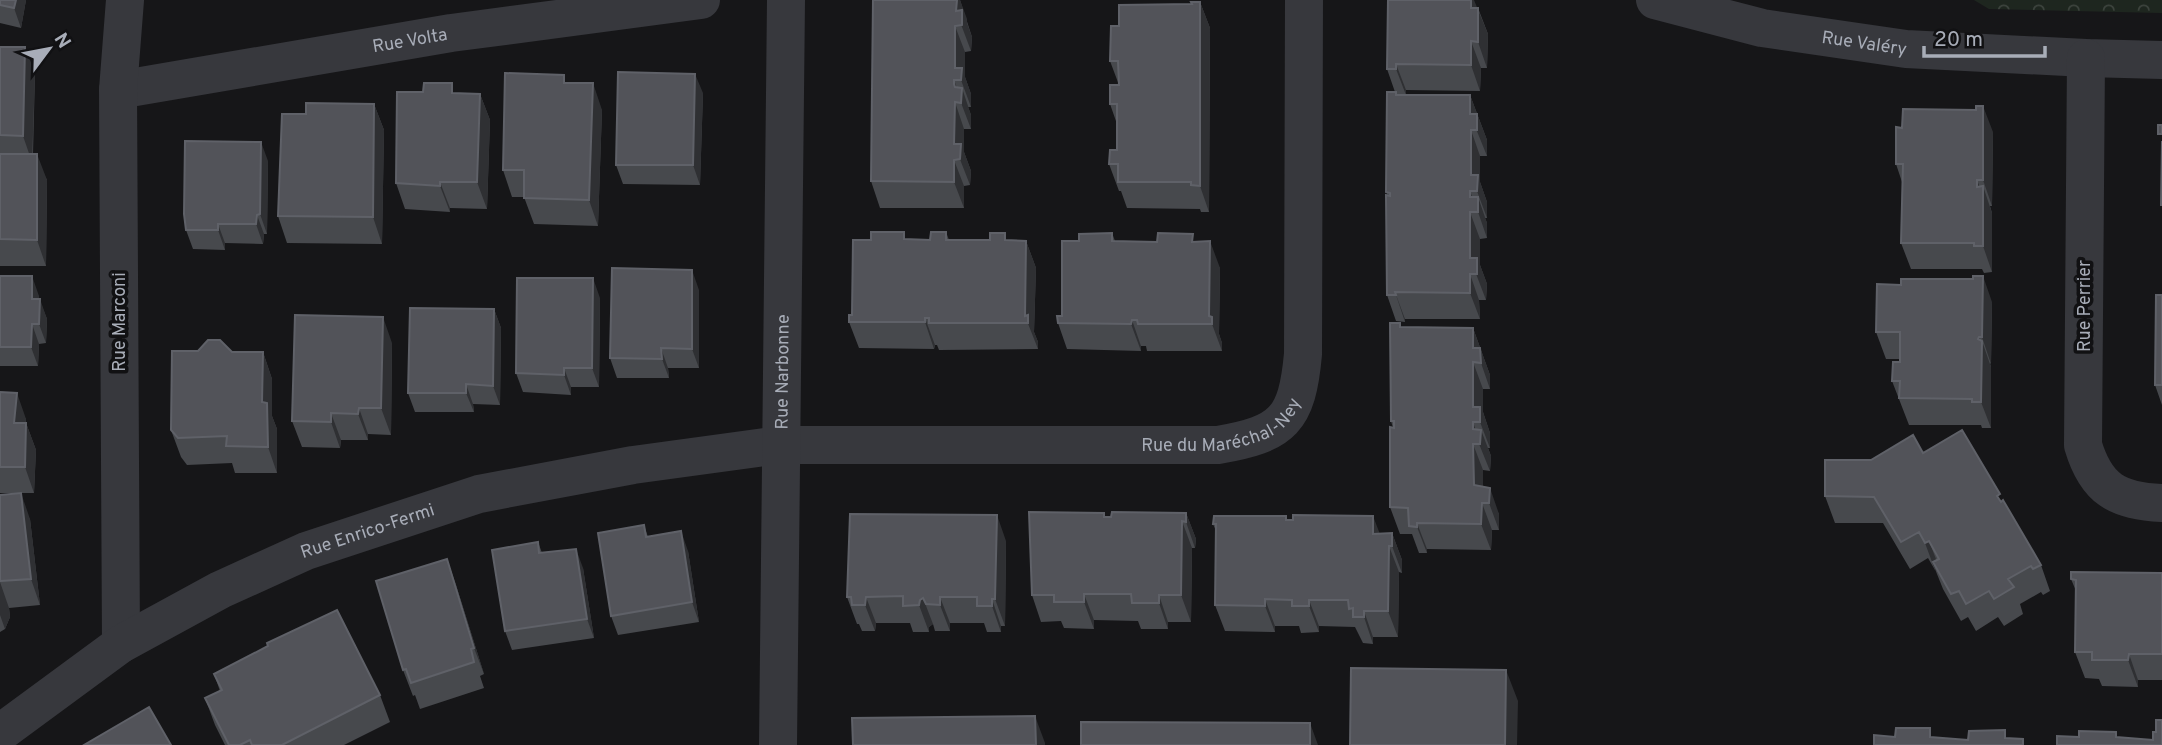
<svg xmlns="http://www.w3.org/2000/svg" width="2162" height="745" viewBox="0 0 2162 745" font-family="Overpass,sans-serif">
  <style>
    .forest { fill: url(#forest-crowns) }
    .lines { fill: none; stroke-linecap: round; stroke-linejoin: round }
    .minor { stroke: #37383d; stroke-width: 38 }
    .wall { fill: #47494d }
    .shaded-wall { fill: #2f3033 }
    .building { fill: #525359; stroke: #5f6168; stroke-width: 2 }
    .labels { text-anchor: middle; stroke-width: 7; stroke-linejoin: round; paint-order: stroke }
    .street-label { font-size: 18px; fill: #a8adb8; stroke: #111113 }
  </style>
  <defs>
    <pattern id="forest-crowns" width="20" height="18" patternUnits="userSpaceOnUse" patternTransform="scale(1.75)"><rect width="20" height="18" fill="#1e261f"/><path d="M2 6a3 3 0 1 1 6 0M12 15a3 3 0 1 1 6 0" fill="none" stroke="#3c433d"/></pattern>
  </defs>
  <rect width="100%" height="100%" fill="#161618"/>
  <path class="forest" d="M1974,0H2162V13L1989,9Z"/>
  <g class="lines">
    <g class="minor">
      <path id="s1" d="M1655,0L1762,28L1906,49L2086,58L2162,60"/>
      <path d="M2086,58L2083,445C2096,489 2117,501 2162,503"/>
      <path id="s2" d="M118,90L451,33L701,0"/>
      <path d="M121,644L118,90L125,0"/>
      <path id="s3" d="M0,733L121,644L220,590L306,551L479,494L633,465L780,445H1218C1283,434 1297,420 1303,354L1304,0"/>
      <path id="s4" d="M778,745L786,0"/>
    </g>
  </g>
  <path class="wall" d="M0,0H26L21,28L0,23Z
    M873,0H960L972,37L971,51L965,52V77L971,94V107H968L971,115V129H964V152L971,171L970,185L964,186V208H880L871,181Z
    M1200,2L1210,28L1209,212H1201L1200,209L1127,208L1121,191H1119L1109,164L1117,150V124L1110,104L1119,85L1110,61L1119,26Z
    M1478,8L1488,34L1487,68H1481L1480,91L1406,90V95H1470L1487,140V156H1480V182L1487,202V218H1485L1487,223V238L1480,239V265L1487,284L1486,300H1479L1480,319H1405V322L1396,321L1387,295L1388,196L1386,192L1395,92L1387,69Z
    M0,47L35,73L33,154L47,180L46,266H0Z
    M567,83L602,110L598,226L534,224L524,197H512L503,170Z
    M456,93L480,94L490,120L487,209L450,208V212L405,209L396,183Z
    M703,93L700,185L623,184L616,165Z
    M374,104L384,130L382,244L287,243L278,216L306,114Z
    M1902,128L1993,132L1992,206H1990L1992,213V272L1984,273L1982,269H1911L1901,243L1902,182L1896,164Z
    M268,161L267,234H264L263,244L225,243V250L193,249L186,230Z
    M946,232L949,240L1026,241L1036,268L1034,332L1038,342V349L939,350L937,345H935L934,349L859,348L849,322L852,315L871,240H930Z
    M1112,233L1115,241L1195,242L1220,268L1219,334L1222,343V351H1147L1146,346H1141V351L1067,349L1058,323L1062,316L1079,241Z
    M0,276L39,296V299L47,319L46,343L39,344L38,366H0Z
    M699,290V368H668L669,378H617L610,358Z
    M2162,295V405L2155,385Z
    M600,298L599,387H571V395L523,392L516,373Z
    M1992,302L1991,364L1990,363L1991,367V428H1982L1981,425H1909L1892,381L1900,362V359H1886L1876,332Z
    M494,309L501,328L500,405L473,404L474,412H415L408,393Z
    M1402,327L1473,328L1490,375V389H1483V412L1490,433V448H1488L1491,456L1490,471L1483,470V487L1499,514V530H1492L1491,550L1427,549V553H1419L1412,534H1400L1390,507L1393,428L1391,421Z
    M392,343L391,435L368,434V440H341L340,448L302,447L292,421Z
    M232,352H263L272,379V416L277,429V473H235L232,463L187,465L181,457L171,430Z
    M0,392L26,419V423L36,450L34,493H0Z
    M1923,453L2002,501L2041,565L2050,591L2043,595L2041,592L2020,604L2023,614L2004,626L1998,617L1976,631L1968,617L1961,621L1943,589L1935,569V570L1928,558L1910,569L1883,523H1835L1825,496L1871,460Z
    M0,495L30,519L40,605L9,608L10,617L5,629L0,632Z
    M1186,513L1196,539L1195,548H1192L1191,622H1168V629H1141L1138,621L1094,620V629L1064,628L1061,621L1041,622L1032,595L1105,517Z
    M1287,520L1380,534L1392,533L1402,560V573L1399,572L1398,637H1373V644L1363,643L1355,627L1319,626V632L1301,633L1299,626H1275V632L1225,631L1215,605L1216,531L1213,524Z
    M644,525L648,537L688,551L699,622L618,635L611,616Z
    M1006,541L1005,626H1001V632H987L984,623H950V631H935L933,624L929,627V632H913L910,623H876L875,631H862L859,624H857L847,597Z
    M538,542L542,553L583,568L594,638L512,650L505,631Z
    M447,559L456,585L484,674L480,676L484,688L420,709L415,695L413,696L403,670Z
    M2162,573V680H2138V687L2102,686L2099,679L2085,678L2075,652L2076,591L2071,579Z
    M214,674L380,695L390,722L344,745H225L215,725L205,698L220,691Z"/>
  <path class="shaded-wall" d="M16,0H26L21,28L14,8Z
    M957,0H960L967,19V23L972,37L971,51L956,11Z
    M1471,0H1474L1488,34L1487,68L1478,42L1471,8Z
    M1200,2L1210,28L1209,212L1200,186Z
    M955,26L965,52V77L971,94V107L961,80L955,68Z
    M1471,41L1481,68L1480,91L1471,65Z
    M25,47L35,73L32,162L23,136Z
    M1396,64L1406,90V95L1396,69Z
    M695,74L703,93L700,185L693,165Z
    M954,80L961,99L962,88L971,115V129L955,87Z
    M593,83L602,110L598,226L589,200Z
    M480,94L490,120L487,209L477,182Z
    M1470,95L1487,140V156L1470,114Z
    M955,102L964,129V152L971,171L970,185L954,144Z
    M374,104L384,130L382,244L373,217Z
    M1983,106L1993,132L1992,206L1983,180Z
    M1471,130L1480,156V182L1487,202V218L1471,175Z
    M261,142L268,161L267,234L260,214Z
    M37,154L47,180L46,266L37,240Z
    M954,160L964,186V208L954,182Z
    M1977,180L1983,195V186L1992,213V272L1983,246Z
    M440,182L450,208V212L440,186Z
    M1470,191L1478,212V197L1487,223V238L1478,212L1470,197Z
    M1470,212L1480,239V265L1487,284L1486,300L1470,258Z
    M257,215L264,234L263,244L256,224Z
    M218,224L225,243V250L218,230Z
    M1026,241L1036,268L1034,332L1038,342V349L1025,316Z
    M1210,241L1220,268L1219,334L1222,343V351L1209,316Z
    M692,270L699,290V368L692,349Z
    M1470,274L1479,300L1480,319L1470,293Z
    M32,276L39,296V319L32,299Z
    M1983,276L1992,302L1991,364L1982,337Z
    M593,278L600,298L599,387L592,368Z
    M1395,292L1405,319V322Z
    M40,299L47,319L46,343L39,324Z
    M494,309L501,328L500,405L493,386Z
    M383,317L392,343L391,435L381,408Z
    M925,318L935,345L934,349L925,322Z
    M1132,320L1141,346V351L1131,324Z
    M32,324L39,344L38,366L31,347Z
    M1473,328L1490,375V389L1481,363L1473,348Z
    M1979,337L1982,345V341L1991,367V428L1981,402Z
    M661,348L668,368L669,378L662,359Z
    M263,352L272,379V416L277,429V473L268,447L262,402Z
    M1473,362L1483,389V412L1490,433V448L1480,422L1473,407Z
    M564,368L571,387V395L564,375Z
    M466,384L473,404L474,412L466,393Z
    M17,393L26,419L24,450L14,423Z
    M359,408L368,434V440L358,414Z
    M331,413L341,440L340,448L331,422Z
    M1473,422L1480,442L1481,430L1491,456L1490,471L1473,429Z
    M26,423L36,450L34,493L25,467Z
    M1473,444L1483,470V503H1482L1492,530L1491,550L1481,524L1474,485Z
    M1490,488L1499,514V530L1489,503Z
    M21,493L30,519L40,605L31,579Z
    M1186,513L1196,539L1195,548L1186,522Z
    M997,515L1006,541L1005,626L995,599Z
    M1373,516L1383,542L1373,534Z
    M1182,521L1192,548L1191,622L1181,595Z
    M1417,523L1427,549V553L1417,527Z
    M681,531L688,551L699,622L692,602Z
    M1392,533L1402,560V573L1392,546Z
    M1929,541L1939,567L1933,562L1935,569V570L1925,543Z
    M1389,546L1399,572L1398,637L1388,611Z
    M576,549L583,568L594,638L587,619Z
    M447,559L456,585L484,674L474,648Z
    M0,582L9,608L10,617L5,629L0,615Z
    M1084,594L1094,620V629L1084,602Z
    M1159,595L1168,622V629L1159,603Z
    M866,597L876,623L875,631L865,605Z
    M940,597L950,623V631L940,605Z
    M923,598L933,624L929,627V632L919,605L920,600Z
    M992,599L1001,626V632L992,606Z
    M1265,599L1275,626V632L1265,606Z
    M1309,600L1319,626V632L1309,606Z
    M1364,611L1373,637V644L1364,617Z
    M2129,654L2138,680V687L2128,660Z
    M1506,670L1518,701L1517,745H1505Z
    M1035,716L1045,743V745H1036Z
    M1310,723L1318,745H1310Z"/>
  <path class="building" d="M0,0H16L14,8L0,5Z
    M873,0H957L956,11L962,10V25L955,26V68H962L961,80H954V84L955,87L962,88L961,103L955,102L954,144H961L960,159L954,160V182L871,181Z
    M1388,0H1471V8H1478V42L1471,41V65L1396,64V69H1387Z
    M1191,2H1200V186L1191,185V182H1118V164H1109L1110,150H1117V104H1110V85H1119L1118,61H1110L1111,26H1119V5L1192,4Z
    M0,47H25L23,136L0,135Z
    M618,72L695,74L693,165H616Z
    M505,73L564,75V83H593L589,200L524,198V170H503Z
    M424,83H452V93L480,94L477,182H440V186L396,183L397,92H423Z
    M1387,92H1396V95H1470V114H1477V130H1471V175H1478L1477,191H1470V197H1478V212H1470V258H1477V274H1470V293L1395,292L1396,295H1387L1386,195L1390,196V193L1386,192Z
    M306,103L374,104L373,217L278,216L282,114H306Z
    M1976,106H1983V180H1977V187L1983,186V246H1974V243H1901L1903,164H1896V127L1902,128L1903,109L1976,110Z
    M2158,125H2162V134H2158Z
    M185,141L261,142L260,214L257,215L256,224H218V230H186L184,214Z
    M2162,141V205H2161Z
    M0,154H37V240L0,239Z
    M871,232H904V239L930,240L931,232H946V240H990V233H1005V240L1026,241L1025,316L1028,315V323H929V318H925V322H849V315H852L853,240H871Z
    M1112,233V241L1157,242L1158,233L1193,234L1192,242L1210,241L1209,316L1212,317V324H1138L1137,320H1132L1131,324L1058,323L1057,316H1062V241H1079V234Z
    M612,268L692,270V349L661,348L662,359L610,358Z
    M0,276H32V299H40L39,324H32L31,347H0Z
    M1973,276H1983L1982,337H1979L1978,339L1982,341L1981,402H1972V399L1899,398L1900,381H1892L1893,362H1900V332H1876L1877,284L1901,285V279H1973Z
    M517,278H593L592,368H564V375L516,373Z
    M2156,295H2162V385H2155Z
    M410,308L494,309L493,386L466,384V393H408Z
    M295,315L383,317L381,408H359L358,414L331,413V422L292,421Z
    M1390,323H1400V327L1473,328V348H1480L1481,363L1473,362V407H1480V422H1473V429L1481,430L1480,444H1473L1474,485L1490,488L1489,503H1482L1481,524L1417,523V527L1409,526L1408,508L1390,507V427L1394,428V421H1391Z
    M208,340H220L232,352H263L262,402L267,403L268,447L226,446L227,436L178,438L171,430L172,351H198Z
    M0,392L17,393L14,423H26L25,467H0Z
    M1962,430L2000,494L1997,496L2001,502L2003,500L2041,565L2033,569L2031,566L2008,579L2014,587L1994,599L1989,591L1966,604L1959,591L1951,594L1933,562L1939,559L1929,541L1925,543L1919,532L1901,542L1874,497L1825,496V460H1871L1913,435L1923,453Z
    M21,493L31,579L0,581V495Z
    M1029,512L1104,513V517H1111L1112,512L1186,513V522L1182,521L1181,595H1159V603H1132L1131,594H1084V602H1054V595H1032Z
    M850,514L997,515L995,599H992V606H977V597H940V605L926,604L923,598L920,600L919,605L903,606V596L866,597L865,605H852L851,597H847Z
    M1293,515L1373,516V534L1392,533V546H1389L1388,611H1364V617H1353V608L1349,609L1348,600H1309V606H1292V600L1265,599V606L1215,605L1216,524H1213L1214,516H1286V520H1293Z
    M644,525L646,537L681,531L692,602L611,616L598,533Z
    M538,542L539,553L576,549L587,619L505,631L492,550Z
    M447,559L474,648L471,649L474,662L411,683L406,669L403,670L376,581Z
    M2071,572L2162,573V654H2129L2128,660H2092V652H2075L2076,580L2071,579Z
    M337,610L380,695L282,745H252L250,740L240,745H229L205,698L222,690L214,674L268,646L267,643Z
    M1351,668L1506,670L1505,745H1350Z
    M149,707L171,745H84Z
    M1035,716L1036,745H853L852,718Z
    M2156,720H2162V745H2057V736L2079,737V731L2116,732V737L2153,740V732H2156Z
    M1081,722L1310,723V745H1081Z
    M1896,728H1930V737L1968,740L1969,731L2005,730V738L2023,739V745H1874V735L1895,737Z"/>
  <g class="labels">
    <g class="street-label">
      <text dy="6" stroke="none"><textPath href="#s2" startOffset="296">Rue Volta</textPath></text>
      <text dy="6" stroke="none"><textPath href="#s1" startOffset="214">Rue Valéry</textPath></text>
      <text transform="translate(2084 306) rotate(-90)" y="6">Rue Perrier</text>
      <text transform="translate(119 322) rotate(-90)" y="6">Rue Marconi</text>
      <text dy="6" stroke="none"><textPath href="#s4" startOffset="373">Rue Narbonne</textPath></text>
      <text dy="6" stroke="none"><textPath href="#s3" startOffset="1292">Rue du Maréchal-Ney</textPath></text>
      <text dy="6" stroke="none"><textPath href="#s3" startOffset="422">Rue Enrico-Fermi</textPath></text>
    </g>
  </g>
  <g transform="translate(49 49) rotate(58)" stroke="#111113" stroke-width="5" paint-order="stroke">
  <path d="M0-5L12 26L0 18L-12 26Z" fill="#a8adb8"/>
  <text y="-10" font-size="19" font-weight="bold" text-anchor="middle" fill="#a8adb8">N</text>
  </g>
  <path d="M1924 46v10h121v-10" fill="none" stroke="#a8adb8" stroke-width="3.5"/>
  <text x="1934" y="46" font-size="21" fill="#a8adb8" stroke="#111113" stroke-width="5" paint-order="stroke">20 m</text>
</svg>
